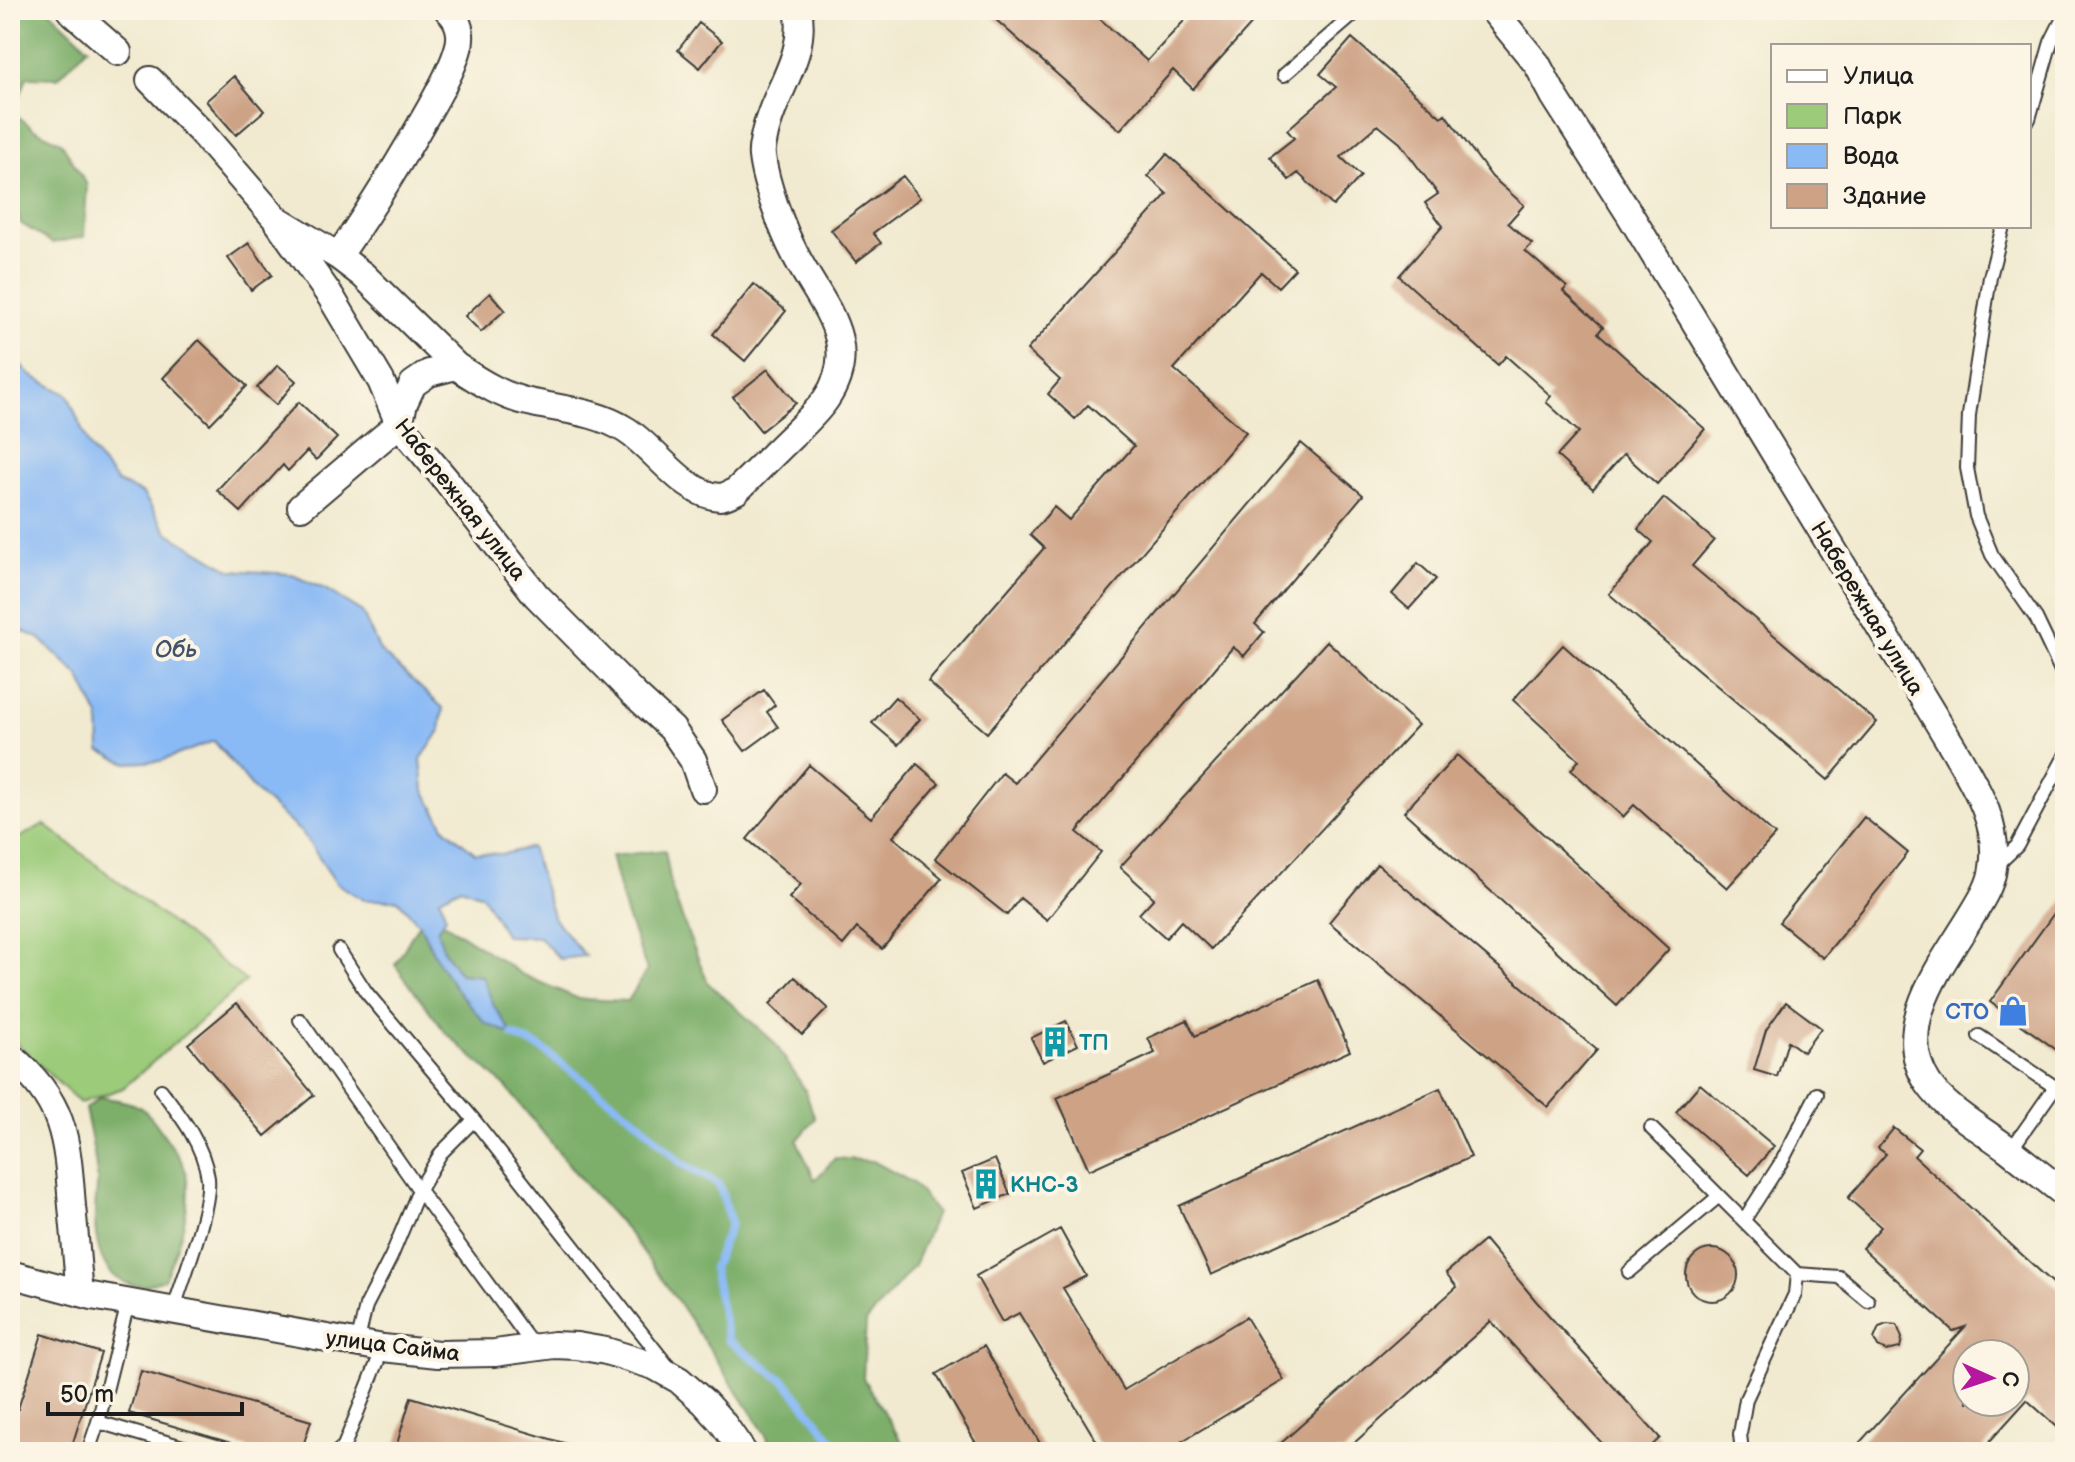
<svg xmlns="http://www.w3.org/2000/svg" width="2075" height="1462" viewBox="0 0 2075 1462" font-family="'Balsamiq Sans',sans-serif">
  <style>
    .green { fill: #9ccb7a; stroke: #5c744b; stroke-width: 2 }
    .forest { fill: #7daf6a; stroke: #4c6643; stroke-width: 2 }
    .water { fill: #8abaf5; stroke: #536b88; stroke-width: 2 }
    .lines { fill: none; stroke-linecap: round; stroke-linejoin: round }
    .stream { stroke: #8abaf5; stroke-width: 8 }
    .building { fill: #cda285; fill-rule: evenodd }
    .service-casing { stroke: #3c3b37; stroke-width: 16 }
    .minor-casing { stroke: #3c3b37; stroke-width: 30 }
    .service { stroke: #fff; stroke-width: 12 }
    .minor { stroke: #fff; stroke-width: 26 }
    .labels { text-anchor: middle; stroke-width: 8; stroke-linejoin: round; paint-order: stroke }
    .street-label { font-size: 22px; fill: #1c1c1c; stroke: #fcf5e5 }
    .shop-label { font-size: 22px; font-weight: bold; fill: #366cbe; stroke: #fcf5e5; text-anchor: end }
    .culture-label { font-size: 22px; font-weight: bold; fill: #0d838f; stroke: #fcf5e5; text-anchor: start }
    .water-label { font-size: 24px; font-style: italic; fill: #425368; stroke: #fcf5e5 }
  </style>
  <rect width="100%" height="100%" fill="#fcf5e5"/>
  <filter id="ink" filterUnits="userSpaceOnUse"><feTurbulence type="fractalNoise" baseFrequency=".0125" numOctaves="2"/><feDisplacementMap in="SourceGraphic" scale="16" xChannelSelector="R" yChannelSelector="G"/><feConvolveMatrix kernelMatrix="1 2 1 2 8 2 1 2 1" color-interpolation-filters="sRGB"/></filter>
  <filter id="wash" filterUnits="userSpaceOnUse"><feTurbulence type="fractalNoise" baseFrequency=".006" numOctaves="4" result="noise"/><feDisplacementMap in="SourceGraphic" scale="32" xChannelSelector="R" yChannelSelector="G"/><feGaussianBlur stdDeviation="1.8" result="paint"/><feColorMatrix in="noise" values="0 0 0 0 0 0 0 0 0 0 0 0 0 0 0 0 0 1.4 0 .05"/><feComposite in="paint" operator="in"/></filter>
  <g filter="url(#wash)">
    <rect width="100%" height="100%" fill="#f1ead0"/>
    <path class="green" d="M44,824L246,981L123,1088L80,1103L10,1037V843Z"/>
    <path class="forest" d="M10,10H49L88,47L58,78L27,77L14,113L34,129L61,142L87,185L84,237L52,243L20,223L10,173Z
      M665,850L672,890L690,939L708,983L774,1042L805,1090L815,1119L797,1141L815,1180L835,1158L873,1161L913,1183L936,1213L914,1266L866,1322L863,1378L908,1452H773L766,1435L679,1303L628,1232L583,1182L507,1088L446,1033L395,965L426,911L523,975L579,999L628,1001L647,970L625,911L611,856Z
      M101,1097C141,1104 143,1104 166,1138C171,1146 179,1155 183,1164C197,1197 178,1249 164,1279C159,1281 152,1284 146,1285C107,1289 96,1252 95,1221C94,1206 98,1191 97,1177C95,1154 90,1131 85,1109Z"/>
    <path class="water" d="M10,352L30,375L68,395L89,447L117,482L143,494L167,532L231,570L290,574L325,589L362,612L380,651L443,708L440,731L421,759L424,790L445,828L475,853L504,854L531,847L554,919L585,956L560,959L539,937L506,936L482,895L461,887L440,898L446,917L437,930L444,951L460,974L482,976L494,1006L513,1035L485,1023L459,993L439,964L420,925L398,900H364L336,883L303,834L256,792L214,741L161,761L127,763L100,751L99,717L79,676L39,638L10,626Z"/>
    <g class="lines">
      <path class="stream" d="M513,1035L541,1048L638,1121L681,1163L719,1184L731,1223L713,1268L728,1340L787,1383L842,1452"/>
    </g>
    <g id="blocks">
      <path class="building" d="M985,10H1090L1147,61L1194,10H1264L1193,89L1173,70L1120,130Z
        M699,23L722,41L700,68L678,50Z
        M1352,38L1441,117L1445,114L1492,177L1524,205L1508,223L1532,244L1525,251L1567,287L1563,291L1603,327L1598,333L1705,429L1657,484L1624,454L1593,489L1557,456L1579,432L1546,402L1551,396L1506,356L1498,365L1399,276L1443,226L1425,203L1438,194L1400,143L1378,125L1341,157L1361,176L1333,206L1298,173L1289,180L1270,157L1294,138L1287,130L1336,87L1320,74Z
        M234,76L264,111L236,135L206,101Z
        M1167,154L1295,269L1278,287L1261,272L1174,369L1246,432L987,733L928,682L1044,548L1030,535L1054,507L1069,520L1134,446L1088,405L1075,419L1048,394L1060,380L1027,350L1167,194L1148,176Z
        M903,176L920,198L873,233L881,243L856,262L831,230Z
        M249,243L272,275L251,290L228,258Z
        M754,284L786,311L745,361L713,334Z
        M490,293L505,310L481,332L465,316Z
        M199,340L247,386L210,424L163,378Z
        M278,365L296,381L276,405L257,388Z
        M768,369L796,403L761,431L733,397Z
        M299,402L337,438L316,460L307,451L288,471L283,465L241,512L217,490Z
        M1301,443L1363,495L1255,624L1264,632L1244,656L1233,647L1077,832L1101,852L1047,920L1020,898L1007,915L935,858L1002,773L1015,783Z
        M1664,498L1714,540L1692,566L1877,722L1828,780L1609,594L1653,542L1638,529Z
        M1418,563L1436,579L1409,609L1392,594Z
        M1327,641L1418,725L1211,949L1181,921L1166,938L1139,914L1154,898L1120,867Z
        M1563,645L1775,835L1727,888L1634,805L1623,817L1571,770L1579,760L1513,700Z
        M764,690L775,705L767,712L778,727L745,751L722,720Z
        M895,697L920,719L898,745L872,723Z
        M1457,755L1669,949L1617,1006L1404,812Z
        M917,764L939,783L893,837L942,878L882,949L857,928L843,945L789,898L801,884L747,839L809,765L871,818Z
        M1864,817L1908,853L1823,958L1779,922Z
        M1377,864L1597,1050L1548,1107L1329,922Z
        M2065,898V1056L1990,1002Z
        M795,977L828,1008L802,1035L770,1004Z
        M1318,980L1350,1051L1089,1170L1057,1098L1155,1053L1148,1038L1187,1020L1195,1036Z
        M1786,1002L1821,1028L1803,1052L1788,1041L1777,1077L1754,1070L1766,1030Z
        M237,1003L314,1095L265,1136L188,1044Z
        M1066,1021L1078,1045L1043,1062L1031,1038Z
        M1700,1084L1774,1146L1749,1175L1676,1112Z
        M1440,1088L1471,1157L1211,1275L1179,1206Z
        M1894,1128L1920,1149L1914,1156L2065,1294V1434L2027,1400L1980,1452H1851L1965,1327L1953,1331L1862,1248L1881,1227L1848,1198L1886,1154L1878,1148ZM1967,1354H2015V1402H1967Z
        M995,1159L1010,1194L977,1208L962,1173Z
        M1060,1229L1086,1276L1063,1288L1124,1390L1246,1317L1284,1380L1164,1452H1103L1019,1313L1002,1322L976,1276Z
        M1485,1240L1536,1301L1660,1438L1645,1452H1610L1491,1321L1344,1452H1271L1457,1287L1446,1273Z
        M1686 1275a26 26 0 1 1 52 0a26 26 0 1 1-52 0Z
        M1887,1324L1897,1325L1902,1338L1900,1348L1886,1351L1878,1347L1874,1339L1879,1327Z
        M42,1334L101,1353L70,1452H10V1434Z
        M984,1346L1045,1452H981L936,1374Z
        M141,1371L311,1421L301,1452H262L129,1413Z
        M411,1397L577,1447L576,1452H424L397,1444Z"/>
    </g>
  </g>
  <g filter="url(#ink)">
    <use href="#blocks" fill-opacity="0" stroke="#3c3b37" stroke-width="2"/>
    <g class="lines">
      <g class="service-casing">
        <path id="service" d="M1284,75L1359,10
          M2029,119L2051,42L2065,14
          M2003,226L1990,277L1969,415L1967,468L1976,516L1992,555L2036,618L2065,679
          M1995,867L2017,846L2065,756
          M339,950L366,992L474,1120L667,1365
          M300,1020L419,1190L534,1347
          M1979,1036L2055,1087
          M161,1090C181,1116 203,1144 208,1178C211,1209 183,1278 173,1311
          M1651,1128L1797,1274L1795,1294L1746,1399L1740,1434L1742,1452
          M2010,1151L2055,1087L2065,1084
          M1744,1220L1782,1161L1817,1094
          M1629,1272L1719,1196
          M1797,1274L1839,1277L1868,1301
          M128,1303L98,1422L200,1452
          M357,1344L366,1306L391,1257L419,1190L441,1153L474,1120
          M88,1452L98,1422
          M337,1452L344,1446L383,1348"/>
      </g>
      <g class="minor-casing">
        <path id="minor" d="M70,10L118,52
          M1493,10L1537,64L1554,96L1630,215L1954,749C1975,786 2000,824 1993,868C1991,886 1980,902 1971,917C1942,965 1891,1027 1928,1083C1947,1111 1982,1129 2008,1149C2027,1164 2046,1179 2065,1194
          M150,80L201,132L275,218L331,297L381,381L399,424L447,481L536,595L634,694L672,729L693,760L703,789
          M275,218L338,256L363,275L456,366C480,382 505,398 533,403C565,410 598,412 626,430C655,448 684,495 720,497C725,497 731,493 736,491C756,472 774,453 793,435C805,423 817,412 826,399C864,343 819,302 795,254C782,229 765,183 762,156C761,150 763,143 764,138C772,93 808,57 798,10
          M338,256C368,214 394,171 420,126C432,105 452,72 458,49C463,35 459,20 448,10
          M301,507L399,424L404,403L413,384L429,373L456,366
          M10,1056C65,1101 67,1139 72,1206C75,1235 77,1264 80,1293
          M10,1274L92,1296L383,1348L438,1354L495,1353L554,1345L577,1346L606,1351L654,1366L679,1380L704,1402L722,1422L743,1452"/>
      </g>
      <use href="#service" class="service"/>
      <use href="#minor" class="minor"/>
    </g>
  </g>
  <defs>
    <g id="shop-bare" transform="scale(2.4)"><path d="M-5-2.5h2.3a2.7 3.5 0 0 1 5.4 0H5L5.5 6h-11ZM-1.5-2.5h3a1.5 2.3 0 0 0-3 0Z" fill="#3f7fe0" stroke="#fcf5e5" stroke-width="2.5" paint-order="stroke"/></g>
    <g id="building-bare" transform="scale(2.4)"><path d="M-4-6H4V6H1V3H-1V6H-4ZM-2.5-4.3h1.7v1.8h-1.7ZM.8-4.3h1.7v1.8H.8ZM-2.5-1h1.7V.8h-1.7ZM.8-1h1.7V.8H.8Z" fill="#0f9aa8" stroke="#fcf5e5" stroke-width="2.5" paint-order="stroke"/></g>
  </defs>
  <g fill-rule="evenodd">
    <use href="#shop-bare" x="2013" y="1011"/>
    <use href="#building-bare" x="1055" y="1042"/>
    <use href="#building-bare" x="986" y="1184"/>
  </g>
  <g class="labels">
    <g class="street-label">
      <text transform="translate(461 499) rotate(52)" y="8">Набережная улица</text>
      <text transform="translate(1868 608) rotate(59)" y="8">Набережная улица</text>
      <text transform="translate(393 1345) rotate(7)" y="8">улица Сайма</text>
    </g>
    <g class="shop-label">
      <text x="1989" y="1019">СТО</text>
    </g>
    <g class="culture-label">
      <text x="1079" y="1050">ТП</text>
      <text x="1010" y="1192">КНС-3</text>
    </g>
    <g class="water-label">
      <text x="176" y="657">Обь</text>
    </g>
  </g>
  <rect width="2075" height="1462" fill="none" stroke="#fcf5e5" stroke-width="40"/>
  <rect x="1771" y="44" width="260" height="184" fill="#fcf5e5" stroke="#a29e95" stroke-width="2"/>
  <rect x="1787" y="70" width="40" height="12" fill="#ffffff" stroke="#a29e95" stroke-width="2"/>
  <text x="1843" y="84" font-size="24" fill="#1c1c1c">Улица</text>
  <rect x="1787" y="104" width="40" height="24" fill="#9ccb7a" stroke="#a29e95" stroke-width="2"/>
  <text x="1843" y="124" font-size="24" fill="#1c1c1c">Парк</text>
  <rect x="1787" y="144" width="40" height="24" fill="#8abaf5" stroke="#a29e95" stroke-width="2"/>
  <text x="1843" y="164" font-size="24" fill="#1c1c1c">Вода</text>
  <rect x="1787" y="184" width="40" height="24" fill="#cda285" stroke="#a29e95" stroke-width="2"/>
  <text x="1843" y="204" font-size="24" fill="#1c1c1c">Здание</text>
  <g transform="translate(1991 1378) rotate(93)"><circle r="38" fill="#fcf5e5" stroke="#a29e95" stroke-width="2"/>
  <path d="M0-6L14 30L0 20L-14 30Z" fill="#b5179e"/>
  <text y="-12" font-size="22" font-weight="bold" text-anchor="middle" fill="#1c1c1c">С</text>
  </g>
  <path d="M48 1402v12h194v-12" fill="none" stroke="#1c1c1c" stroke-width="4"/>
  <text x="60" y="1402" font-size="24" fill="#1c1c1c" stroke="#fcf5e5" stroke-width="6" paint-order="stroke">50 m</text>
</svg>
